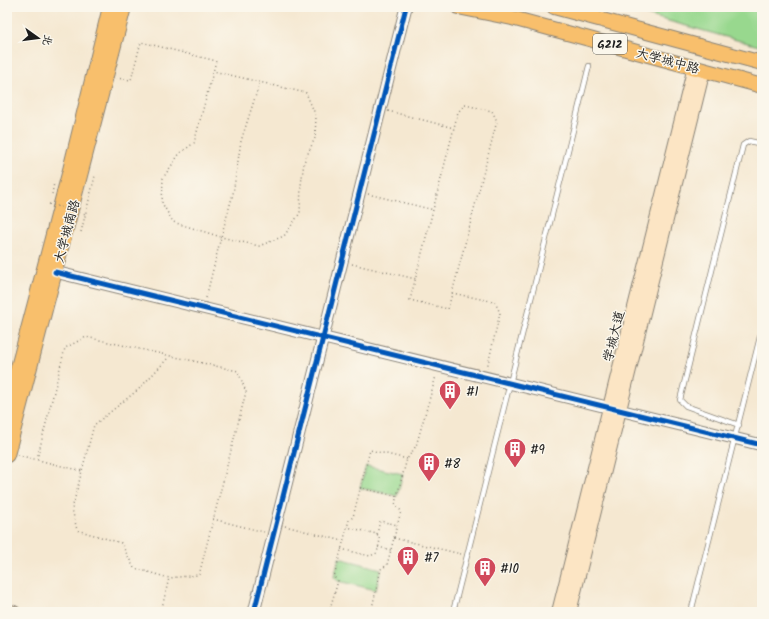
<svg xmlns="http://www.w3.org/2000/svg" width="769" height="619" viewBox="0 0 769 619" font-family="Kalam,'LXGW WenKai TC',sans-serif">
  <style>
    .green { fill: #98d88e; stroke: #5a7a55 }
    .lines { fill: none; stroke-linecap: round; stroke-linejoin: round }
    .service-casing { stroke: #888276; stroke-width: 6 }
    .tertiary-casing { stroke: #888276; stroke-width: 13 }
    .secondary-casing { stroke: #888276; stroke-width: 14 }
    .primary-casing { stroke: #888276; stroke-width: 16 }
    .trunk-casing { stroke: #888276; stroke-width: 16 }
    .path { stroke: #888276; stroke-width: 1.5; stroke-dasharray: 1 3; stroke-linecap: butt }
    .service { stroke: #fff; stroke-width: 4.5 }
    .tertiary { stroke: #fff; stroke-width: 11 }
    .secondary { stroke: #fce5c4; stroke-width: 12 }
    .primary { stroke: #f8bf6c; stroke-width: 14 }
    .trunk { stroke: #f8bf6c; stroke-width: 14 }
    .path-bridge { stroke: #888276; stroke-width: 1.5; stroke-dasharray: 1 3; stroke-linecap: butt }
    .cycleway-casing { stroke: #fbf7ec; stroke-width: 8 }
    .cycleway { stroke: #0057b8; stroke-width: 5 }
    .labels { text-anchor: middle; stroke-width: 3; stroke-linejoin: round; paint-order: stroke }
    .shield { fill: #fbf7ec; stroke: #5f5e5a; stroke-width: 1 }
    .shield-label { font-size: 12px; font-weight: bold; fill: #1c1c1c }
    .street-label { font-size: 13px; fill: #1c1c1c; stroke: #fbf7ec }
    .poi-label { font-size: 13px; fill: #1c1c1c; stroke: #fbf7ec; text-anchor: start }
  </style>
  <rect width="100%" height="100%" fill="#fbf7ec"/>
  <filter id="ink" filterUnits="userSpaceOnUse"><feTurbulence type="fractalNoise" baseFrequency=".025" numOctaves="2"/><feDisplacementMap in="SourceGraphic" scale="8" xChannelSelector="R" yChannelSelector="G"/><feConvolveMatrix kernelMatrix="1 2 1 2 8 2 1 2 1" color-interpolation-filters="sRGB"/></filter>
  <filter id="wash" filterUnits="userSpaceOnUse"><feTurbulence type="fractalNoise" baseFrequency=".012" numOctaves="4" result="noise"/><feDisplacementMap in="SourceGraphic" scale="16" xChannelSelector="R" yChannelSelector="G"/><feGaussianBlur stdDeviation="0.9" result="paint"/><feColorMatrix in="noise" values="0 0 0 0 0 0 0 0 0 0 0 0 0 0 0 0 0 1.4 0 .05"/><feComposite in="paint" operator="in"/></filter>
  <g filter="url(#wash)">
    <rect width="100%" height="100%" fill="#f5e8d1"/>
    <path class="green" d="M618,7H762V47Z
      M366,466L403,474L397,496L360,488Z
      M339,558L381,569L376,590L338,581L334,577Z"/>
  </g>
  <g filter="url(#ink)">
    <g class="lines">
      <g class="service-casing">
        <path id="service" d="M739,425L686,406L680,400L743,145L749,141L762,144
          M453,612L589,66
          M691,612L762,329"/>
      </g>
      <g class="tertiary-casing">
        <path id="tertiary" d="M55,272L762,445
          M254,612L406,7"/>
      </g>
      <g class="secondary-casing">
        <path id="secondary" d="M7,610L14,612
          M558,612L694,67
          M570,612L704,70"/>
      </g>
      <g class="primary-casing">
        <path id="primary" d="M7,409L70,170L110,7
          M7,455L124,7"/>
      </g>
      <g class="trunk-casing">
        <path id="trunk" d="M458,7L512,18L762,86
          M554,7L762,63"/>
      </g>
      <path class="path" d="M116,78L131,80L141,42L216,61L194,143L180,153L163,178L162,203L173,222L221,237L259,246L284,236L300,213L301,185L304,162L315,138L316,116L306,93L213,71
        M465,105L492,111L497,121L448,309L410,300L458,112Z
        M388,111L454,128
        M52,194L54,183
        M368,194L434,210
        M81,232L95,176
        M352,264L416,279
        M452,293L495,302L500,313L487,368
        M206,298L221,237L233,194L241,141L260,82
        M18,455L82,471
        M37,459L65,348L86,337L238,371L246,392L199,575L169,578L134,568L121,543L77,530L72,509L94,425L139,389L169,357
        M360,488L397,496
        M213,519L264,532
        M285,526L343,541
        M377,534L380,521L398,525
        M394,538L461,554
        M378,547L391,550
        M341,549L370,556L377,553L380,540L377,534L347,527
        M161,612L169,578
        M329,612L338,581L334,577L349,520L353,517L370,450L407,459
        M371,612L381,569L387,565L401,511L395,503L407,459L416,446L436,376"/>
      <use href="#service" class="service"/>
      <use href="#tertiary" class="tertiary"/>
      <use href="#secondary" class="secondary"/>
      <use href="#primary" class="primary"/>
      <use href="#trunk" class="trunk"/>
      <path class="path-bridge" d="M49,204L86,214"/>
      <g class="cycleway-casing">
        <path id="cycleway" d="M55,272L762,445
          M254,612L406,7"/>
      </g>
      <use href="#cycleway" class="cycleway"/>
    </g>
  </g>
  <defs>
    <g id="building-pin" transform="scale(1.15)"><path d="M0 17L-7.5 6A9.5 9.5 0 1 1 7.5 6Z" fill="#d1495b" stroke="#fbf7ec"/><path d="M-4-6H4V6H1V3H-1V6H-4ZM-2.5-4.3h1.7v1.8h-1.7ZM.8-4.3h1.7v1.8H.8ZM-2.5-1h1.7V.8h-1.7ZM.8-1h1.7V.8H.8Z" fill="#fff"/></g>
  </defs>
  <g fill-rule="evenodd">
    <use href="#building-pin" x="450" y="391"/>
    <use href="#building-pin" x="515" y="449"/>
    <use href="#building-pin" x="429" y="463"/>
    <use href="#building-pin" x="408" y="557"/>
    <use href="#building-pin" x="485" y="568"/>
  </g>
  <g class="labels">
    <rect class="shield" x="593" y="34" width="34" height="20" rx="3"/>
    <g class="shield-label">
      <text x="610" y="48">G212</text>
    </g>
    <g class="street-label">
      <text transform="translate(668 60) rotate(15)" y="5">大学城中路</text>
      <text transform="translate(66 231) rotate(-75)" y="5">大学城南路</text>
      <text transform="translate(613 336) rotate(-76)" y="5">学城大道</text>
    </g>
    <g class="poi-label">
      <text x="466" y="396">#1</text>
      <text x="530" y="454">#9</text>
      <text x="444" y="468">#8</text>
      <text x="424" y="562">#7</text>
      <text x="500" y="573">#10</text>
    </g>
  </g>
  <rect width="769" height="619" fill="none" stroke="#fbf7ec" stroke-width="24"/>
  <g transform="translate(38 38) rotate(104)" stroke="#fbf7ec" stroke-width="3" paint-order="stroke">
  <path d="M0-3L7 15L0 10L-7 15Z" fill="#1c1c1c"/>
  <text y="-6" font-size="11" font-weight="bold" text-anchor="middle" fill="#1c1c1c">北</text>
  </g>
</svg>
